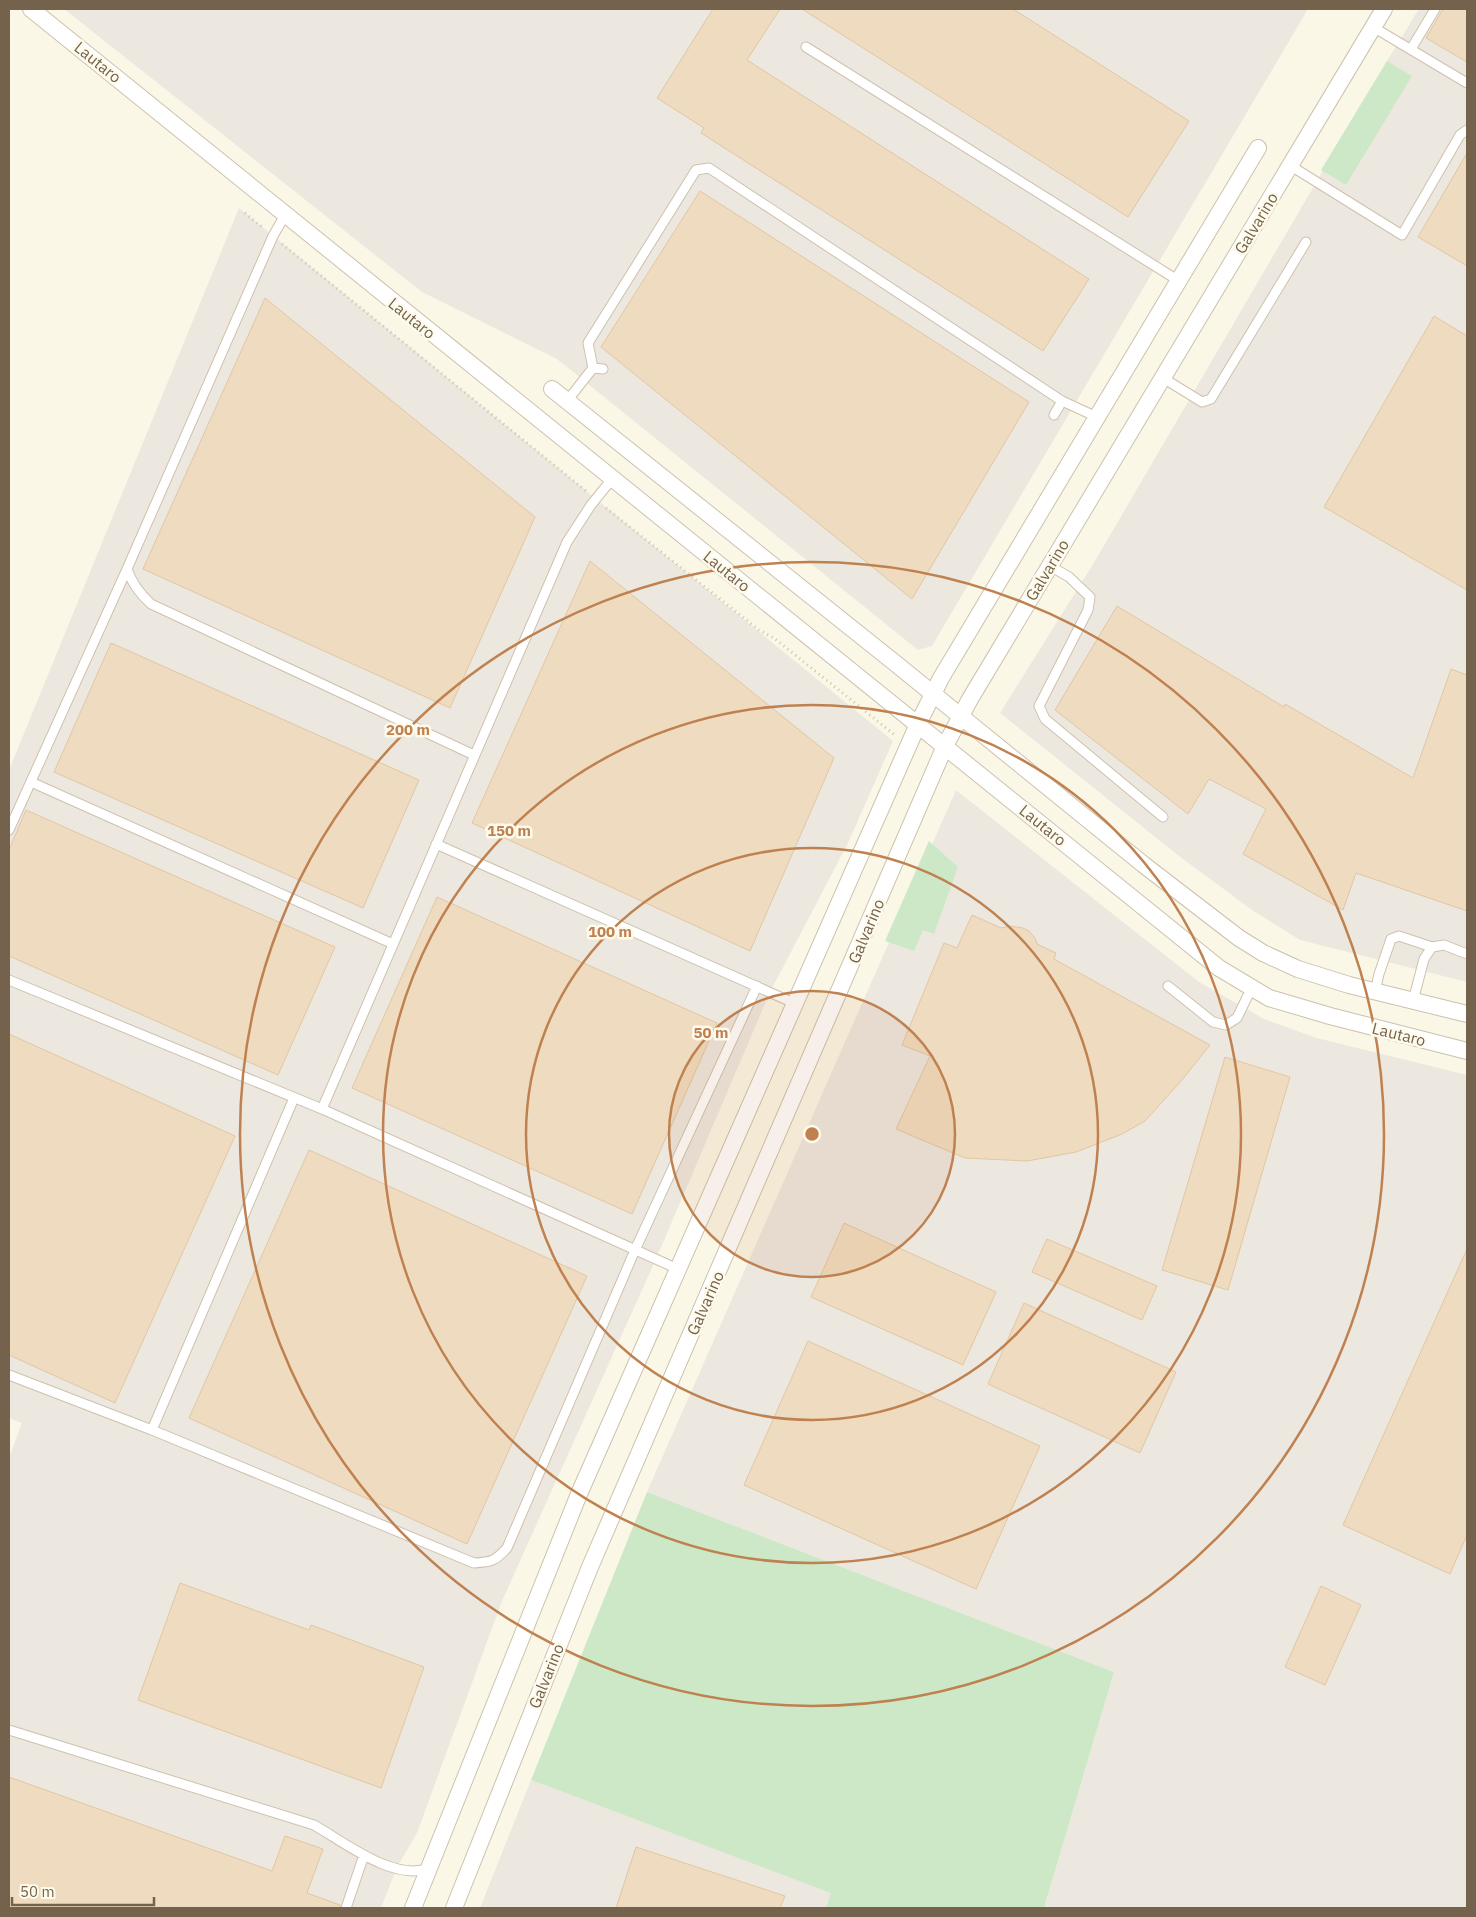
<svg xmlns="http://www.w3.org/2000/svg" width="1476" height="1917" viewBox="0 0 1476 1917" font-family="'IBM Plex Sans',sans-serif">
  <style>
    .industrial { fill: #ece8e0 }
    .green { fill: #cde8c6 }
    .building { fill: #efdcc0; stroke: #e1c6a1 }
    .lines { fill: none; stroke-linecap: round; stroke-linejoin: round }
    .lane-casing { stroke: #cdc1ad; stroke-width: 11 }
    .street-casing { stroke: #cdc1ad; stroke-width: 18 }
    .path { stroke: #d4c0a3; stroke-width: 3; stroke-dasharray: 1 4; stroke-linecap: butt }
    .lane { stroke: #fff; stroke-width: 9 }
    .street { stroke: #fff; stroke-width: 16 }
    .ring { fill: none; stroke: #bf8150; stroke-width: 2.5 }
    .labels { text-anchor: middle; stroke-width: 5; stroke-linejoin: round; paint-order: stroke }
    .street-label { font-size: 16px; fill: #74624c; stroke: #fefbed }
    .centre { fill: #bf8150; stroke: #fefbed; stroke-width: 2.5 }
    .ring-label { font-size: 15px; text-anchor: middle; font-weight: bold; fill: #bf8150; stroke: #fefbed; stroke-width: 5; stroke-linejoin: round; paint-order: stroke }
  </style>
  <rect width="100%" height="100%" fill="#fbf7e7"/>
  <path class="industrial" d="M64,9H1308L932,646L918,650L557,359L422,292Z
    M1419,9H1467V982L1300,940L1252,910L1179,856L1000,713L1092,566L1387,61Z
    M239,208L893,741L848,843L770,992L656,1259L502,1601L417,1833L397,1867L381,1908H9V1458L22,1423L9,1418V770Z
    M956,790L1199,982L1264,1019L1317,1038L1467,1075V1908H1044L1114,1672L647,1492Z
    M531,1780L832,1893L826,1908H480Z"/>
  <path class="green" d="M1387,61L1412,76L1346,185L1321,170Z
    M929,841L958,867L934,934L923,930L914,951L885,941Z
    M647,1492L1114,1672L1044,1908H826L831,1893L531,1780Z"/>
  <path class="building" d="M713,9H780L747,60L1089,279L1043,351L701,133L704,128L657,98Z
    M802,9H1013L1189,121L1128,217Z
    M1443,9H1467V62L1426,38Z
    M1467,153V266L1418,237Z
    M700,191L1029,402L912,599L601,347Z
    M265,298L535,517L450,708L143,569Z
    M1434,316L1467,336V590L1324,507Z
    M590,561L834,758L750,951L472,823Z
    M1117,606L1284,707L1285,704L1413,778L1451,669L1467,675V911L1356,873L1343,910L1243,854L1266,809L1209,779L1188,814L1055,710Z
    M111,643L419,780L363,908L54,772Z
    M26,810L335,947L278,1075L9,956V850Z
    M437,897L717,1023L632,1214L352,1088Z
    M972,915L1001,928L1010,926L1023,928L1029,931L1035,938L1037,944L1056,953L1054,959L1210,1045L1182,1080L1145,1121L1122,1134L1076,1152L1027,1161L965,1158L896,1129L930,1056L902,1045L944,943L957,948Z
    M9,1034L235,1136L115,1403L9,1355Z
    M1225,1057L1290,1077L1228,1290L1162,1270Z
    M309,1150L587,1276L467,1544L189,1418Z
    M844,1223L996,1292L963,1365L811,1297Z
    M1047,1239L1157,1286L1142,1320L1032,1272Z
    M1467,1249V1535L1450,1574L1343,1525Z
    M1024,1303L1176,1372L1140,1453L988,1384Z
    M808,1341L1040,1446L976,1589L744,1485Z
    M180,1583L309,1630L311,1625L424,1667L381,1788L138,1700Z
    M1321,1586L1361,1605L1325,1685L1285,1667Z
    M9,1777L272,1871L285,1836L323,1849L307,1893L340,1905V1908H9Z
    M636,1847L785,1896L780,1908H616Z"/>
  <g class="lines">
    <g class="lane-casing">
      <path id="lane" d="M1373,27L1467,83
        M806,47L1179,281
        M1411,49L1435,9
        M1291,166L1402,235L1460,135L1467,130
        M285,215L273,236L127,569C132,584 140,594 151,604L474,755
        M593,368L588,343L696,170L709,168L1062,401L1097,417
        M1163,378L1202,402L1211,399L1306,242
        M567,401L593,368L603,369
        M1054,415L1062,401
        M612,479L591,505L567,542L322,1109L678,1269
        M1050,566L1069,577L1090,597L1088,610L1039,706L1045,719L1163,817
        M31,782L393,944
        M9,830L127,569
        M436,844L796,1004
        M9,980L322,1109
        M1168,986L1213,1022L1226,1025L1237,1018L1252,987
        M1375,992L1379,974L1391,939L1399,936L1432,947
        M1413,1001L1424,959L1432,947L1444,945L1467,954
        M294,1098L152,1430L474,1563C492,1562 495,1561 507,1548L635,1250L757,986
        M9,1375L152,1430
        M9,1730L314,1825C344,1842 394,1882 429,1868
        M346,1908L364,1855"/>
    </g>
    <g class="street-casing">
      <path id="street" d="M31,9L1219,968L1269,998L1330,1016L1467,1051
        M552,389L895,663L1144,865L1239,938L1263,953L1298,969L1349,985L1467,1014
        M413,1908L579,1494L918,724L941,678L1258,148
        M454,1908L590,1567L945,746L970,699L1384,9"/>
    </g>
    <path class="path" d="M245,213L262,227
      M282,244L586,491
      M606,508L759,630L774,638L896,736"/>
    <use href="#lane" class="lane"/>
    <use href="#street" class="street"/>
  </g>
  <circle cx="812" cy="1134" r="143" fill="#bf8150" fill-opacity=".12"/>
  <g class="ring">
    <circle cx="812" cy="1134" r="143"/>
    <circle cx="812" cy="1134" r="286"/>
    <circle cx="812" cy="1134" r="429"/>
    <circle cx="812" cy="1134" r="572"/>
  </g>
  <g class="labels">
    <g class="street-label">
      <text transform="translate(98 62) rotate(39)" y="6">Lautaro</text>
      <text transform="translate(1256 223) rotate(-59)" y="6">Galvarino</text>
      <text transform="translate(412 318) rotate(39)" y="6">Lautaro</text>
      <text transform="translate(1047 570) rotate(-59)" y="6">Galvarino</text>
      <text transform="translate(727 571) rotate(39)" y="6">Lautaro</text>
      <text transform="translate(1043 825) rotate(39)" y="6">Lautaro</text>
      <text transform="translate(866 931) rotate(-67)" y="6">Galvarino</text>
      <text transform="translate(1399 1034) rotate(14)" y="6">Lautaro</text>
      <text transform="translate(705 1303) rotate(-66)" y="6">Galvarino</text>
      <text transform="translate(546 1676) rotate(-68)" y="6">Galvarino</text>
    </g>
  </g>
  <circle cx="812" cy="1134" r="8" class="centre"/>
  <g class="ring-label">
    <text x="408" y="735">200 m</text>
    <text x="509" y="836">150 m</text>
    <text x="610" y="937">100 m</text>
    <text x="711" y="1038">50 m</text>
  </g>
  <rect width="1476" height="1917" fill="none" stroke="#74624c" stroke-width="20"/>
  <path d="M12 1897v8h142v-8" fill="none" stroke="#74624c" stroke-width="2.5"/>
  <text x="20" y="1897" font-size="15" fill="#74624c" stroke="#fefbed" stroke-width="4" paint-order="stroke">50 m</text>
</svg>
